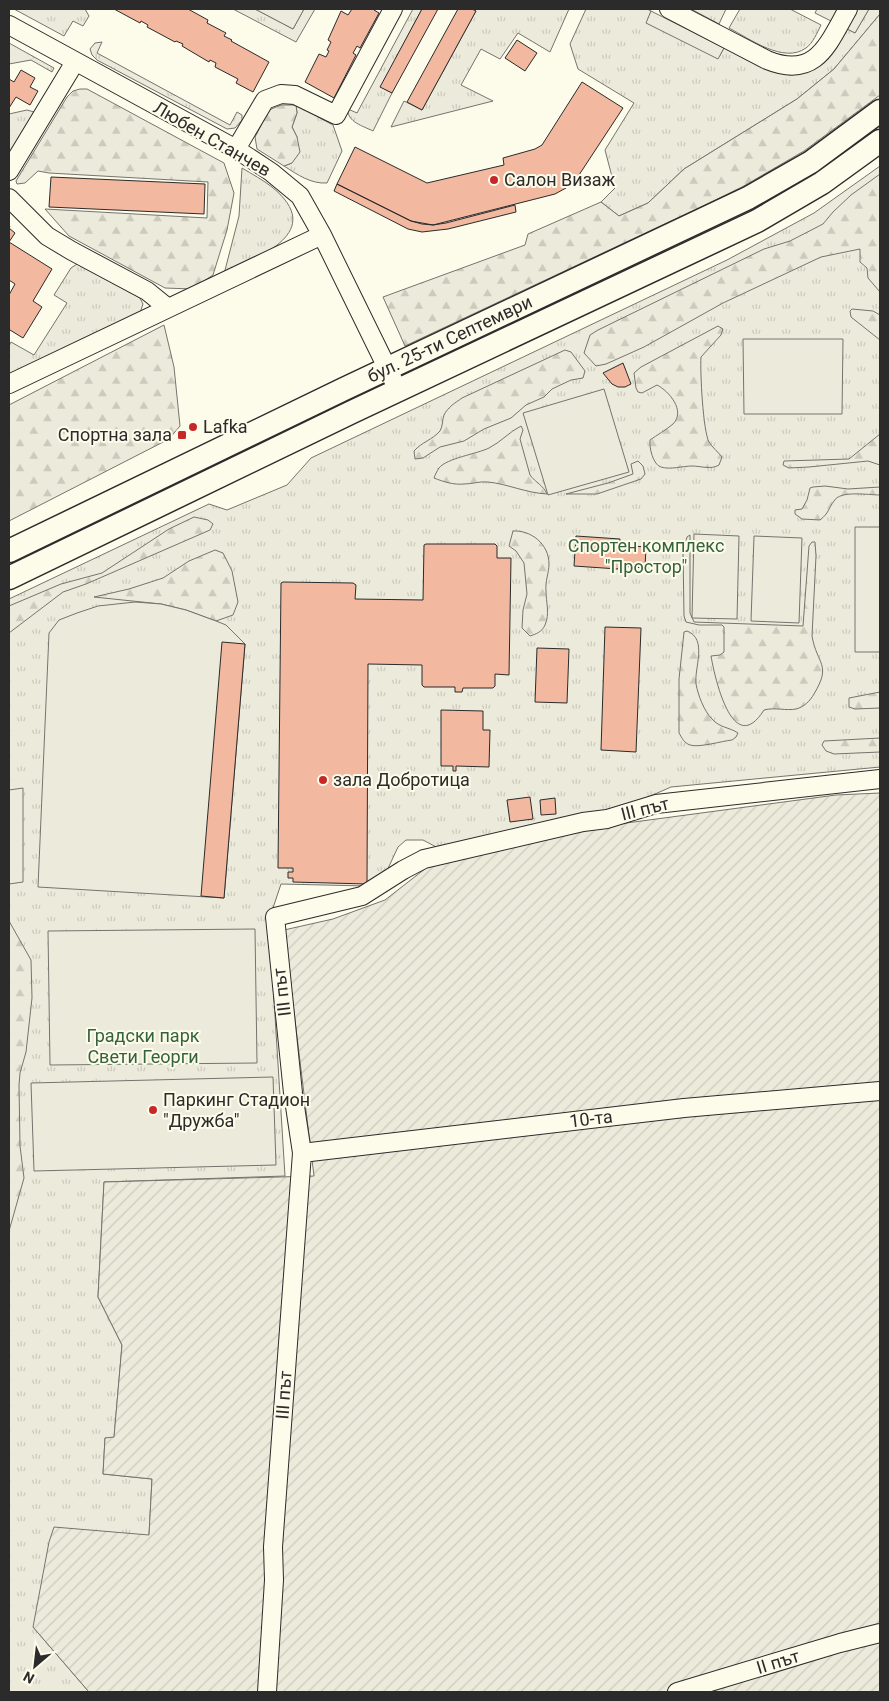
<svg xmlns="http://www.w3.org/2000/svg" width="889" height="1701" viewBox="0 0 889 1701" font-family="Roboto,sans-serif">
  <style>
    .grass { fill: url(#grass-tufts); stroke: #74746e }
    .forest { fill: url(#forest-firs); stroke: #74746e }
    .garden { fill: url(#garden-furrows); stroke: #74746e }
    .pitch { fill: #ecebdb; stroke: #74746e }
    .parking { fill: #eceadb; stroke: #74746e }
    .building { fill: #f2b8a0; stroke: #2b2b2b }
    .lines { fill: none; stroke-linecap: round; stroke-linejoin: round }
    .minor-casing { stroke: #2b2b2b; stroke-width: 20 }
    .major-casing { stroke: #2b2b2b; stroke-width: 25 }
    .minor { stroke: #fdfbea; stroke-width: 18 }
    .major { stroke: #fdfbea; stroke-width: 22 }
    .poi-dot { fill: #c62828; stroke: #fdfbea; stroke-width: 2 }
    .labels { text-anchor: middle; stroke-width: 4; stroke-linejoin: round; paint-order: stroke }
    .street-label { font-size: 18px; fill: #2b2b2b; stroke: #fdfbea }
    .poi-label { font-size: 18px; fill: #2b2b2b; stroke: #fdfbea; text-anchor: start }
    .park-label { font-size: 18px; fill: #34623c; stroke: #fdfbea }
  </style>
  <defs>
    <pattern id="grass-tufts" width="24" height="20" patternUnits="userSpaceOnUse" patternTransform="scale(1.25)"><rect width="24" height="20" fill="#ecebdb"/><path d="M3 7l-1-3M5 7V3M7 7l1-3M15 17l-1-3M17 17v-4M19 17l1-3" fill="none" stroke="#cbcabc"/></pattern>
    <pattern id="forest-firs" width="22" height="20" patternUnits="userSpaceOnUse" patternTransform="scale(1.25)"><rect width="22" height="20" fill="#ecebdb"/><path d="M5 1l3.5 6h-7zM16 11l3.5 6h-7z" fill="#cbcabc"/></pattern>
    <pattern id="garden-furrows" width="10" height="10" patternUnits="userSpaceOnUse" patternTransform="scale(1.25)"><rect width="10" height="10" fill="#ecebdb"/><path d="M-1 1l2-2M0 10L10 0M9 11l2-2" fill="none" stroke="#cbcabc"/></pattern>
  </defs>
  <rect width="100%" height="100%" fill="#fdfbea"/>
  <path class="grass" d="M14,9H85L89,16L83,26L73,21L64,36Z
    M233,9H255L293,29L304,9H315L296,42Z
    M413,9H422L381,87L392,93L373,131C363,126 347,122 348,109L357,113Z
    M472,9H569L550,52L518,33L500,59L481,49L461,85L493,101L391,127L404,101L422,110L476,11Z
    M586,9H647L651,11L647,23L719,57L724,48L760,67L790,75L814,68L844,27L855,33L869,9H880V14L834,69L797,99L684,169L648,203L619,216L601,202L615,188L605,150L634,103L578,69L570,44Z
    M691,9H726L719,24Z
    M740,9H790L821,25C817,33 813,43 806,48C784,64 750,39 729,28Z
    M102,42L97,53L230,125L237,112L242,115V120L235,128L227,129L97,60L92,55L90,49L95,43Z
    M9,43L54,68L52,72L31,60L9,64Z
    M296,105L333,125L342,151L327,183C311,184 298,175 284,166L292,163L297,137L292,127L297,113Z
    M27,110L34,112L9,154V114Z
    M880,166V767L671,787L630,805L440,849L423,840H406L398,847L384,877L367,886L281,884L269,920L285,1176L104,1182L98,1297L122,1345L114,1438H105L103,1474L152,1479L149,1535L33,1627L89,1692H9V599L209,504L227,510L287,485L311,458L727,260L814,213Z
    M242,168C252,174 263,180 272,187C327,232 260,256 224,274L239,216Z
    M77,264L140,298L143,304L139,316L9,380V346L11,342L34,355L67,303L54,295L71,268Z"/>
  <path class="forest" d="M880,14V95L804,151L742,187L705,205L405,346L383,297L525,245L528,234L601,202L619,216L648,203L684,169L797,99L834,69Z
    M80,89H87L224,163L234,193L227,230L213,275L192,289L165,288L106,256L69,236L45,209L207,218L208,182L49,173L38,171L25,183L17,184L16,181L67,97L73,91Z
    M281,105H296L297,113L292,127L297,137L300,152L292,163L284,166L257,149L255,137L269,110Z
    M880,174V292L868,278L867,268L860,262V249L821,257L723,303L644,347L606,364L596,366L584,353L590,335L598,330L764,249L790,241L823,224L833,212L851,195Z
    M852,309L873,311L880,315V340L851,317L850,311Z
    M164,325L174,367L180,426L169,439L9,521V405Z
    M718,326L723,329L721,335L701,357C700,372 703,431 709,442C712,447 718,452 722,457L719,465C711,470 701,466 692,466C683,466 670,470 661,467C653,465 649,447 650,440C657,435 666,430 673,424C686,411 669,391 657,385L642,393L638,392L636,388L634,373L641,367Z
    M565,350L571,352L585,371L583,378L571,380L552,389L544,397L526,405L511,418L484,429L464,441L440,447L423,458L415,459L414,451C422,442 432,440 440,431C443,426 442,420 444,415C448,407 455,403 462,398Z
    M521,426L523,430L520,439L530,475C536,483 543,485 547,494C526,493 508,484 488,482C480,481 473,484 464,484C454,485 444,482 434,478C435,475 437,471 439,468C447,458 477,454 489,448C501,442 509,432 521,426Z
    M880,434V465L868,461L809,467L789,468L783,465L784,461L849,459Z
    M638,461L643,466L645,474L641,479L597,494H566L608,483L633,474L631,464Z
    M825,486L848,489L880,487V495C868,495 840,490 834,501C828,509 829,513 820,520L802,519L795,514V510L802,509L807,500L810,488L813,487Z
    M194,517L208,520L213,524L210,530L86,584L63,592L9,633V606L61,584L102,573L169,529Z
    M513,531C531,530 549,544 549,564C549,573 545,581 546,591C546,602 550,614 545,625C542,632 536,634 530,636L522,628L523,610L527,594L524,563L516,551L509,546Z
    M690,535V613L694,622L803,626L809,546L812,542H815L816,556L812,636C817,665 832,664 814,694C810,701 804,707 796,709C786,711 775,707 764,710C733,759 715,679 711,656L720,655L724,652V627L722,625H699L686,622L684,616L683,551L687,537Z
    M215,550L223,553L232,571L238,602L233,615L216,621L186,610L161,604L94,597L129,589L163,578L189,561Z
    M687,631C708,639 694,668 696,684C698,695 704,711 712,719C720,728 729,727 738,733L736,737L732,740C722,741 699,748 690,745C684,743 682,738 679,733V679L684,632Z
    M880,692V708L855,709L849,707V698Z
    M880,738V752L834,754L826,751L822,745L824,741Z
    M9,921L31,960L32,998L26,1052L20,1073L19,1085L20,1146L24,1178L9,1231Z"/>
  <path class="garden" d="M880,793V1692H89L33,1627L49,1542L54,1527L149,1535L152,1479L103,1474L105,1438L114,1437L122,1345L98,1297L104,1182L314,1176L284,930L333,919L385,900L430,865L574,830L836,795Z"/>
  <path class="pitch" d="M255,9H304L293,29Z
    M843,339L842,414H744L743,339Z
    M604,389L629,472L548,495L523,413Z
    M855,527H880V652H855Z
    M694,534L739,536L737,619L692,618Z
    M754,536L802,538L799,623L751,621Z
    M135,602L161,604L186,610L216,621L226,625L245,644L224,898L38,887L49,633L59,620L77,613L98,606Z
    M23,788V882L9,884V790Z
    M255,929L257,1063L50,1065L48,931Z"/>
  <path class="parking" d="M817,9H869L855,33L815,13Z
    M651,11L724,48L718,59L646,23Z
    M273,1077L276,1165L34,1171L31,1083Z"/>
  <path class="building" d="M114,9H188L208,20L207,23L226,33L224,36L232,40L231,41L269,62L253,92L236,83L238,79L215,67L216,63L210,60L209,62L182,46L183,44L176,41L175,42L147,27L148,25L141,21L140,23Z
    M352,9H375L374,10L379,13L360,48L357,46L353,53L356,55L334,98L305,82L319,54L326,57L329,51L327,50L331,42L328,40L341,11L348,15Z
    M422,9H438L392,93L380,87Z
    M458,9H472L476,11L422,110L407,102Z
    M517,40L537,53L525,71L505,58Z
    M21,70L35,78L30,87L38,91L30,105L16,97L9,108V79L14,82Z
    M582,82L623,108L577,178L566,188L555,194L433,225L411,221L337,184L355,147L427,183L504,165L503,158L535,149L542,145Z
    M51,177L205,184L204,214L49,207Z
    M337,184L411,221L422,224L433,225L446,223L515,205L516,212L448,229L422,232L408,229L334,191Z
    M9,225L10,226L9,228L15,233L9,242Z
    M9,242L52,269L33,301L42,307L23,338L10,330L9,332V295L15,284L9,280Z
    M623,363L631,384L625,387H618L612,384L603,373Z
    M576,536L620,539V545L646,547L645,568L619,566L618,569L574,566Z
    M426,544H495L497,546V558H511L509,675L495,674V686L493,688H463L462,692H455V687H424L422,685V665L368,664L367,884L293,882V878H288V872H293V868H278L281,583L283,582L353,583L356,585L355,599L423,600L424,545Z
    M605,627L641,628L636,752L601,750Z
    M222,642L245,644L224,898L201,896Z
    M537,648L569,649L567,703L535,702Z
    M441,710L483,711V730H490L489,767L456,766V771H453V766H441Z
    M530,797L533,819L510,822L507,800Z
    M555,798L556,814L541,815L540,800Z"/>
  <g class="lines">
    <g class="minor-casing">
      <path id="minor" d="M669,9L767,60C816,80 828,44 848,9
        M9,25L236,149L271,172L300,196L322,235L398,390
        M236,149L265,100L281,94L295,95L336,115L393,9
        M9,171L75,62
        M9,198L47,236L72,251L147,291L168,308
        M9,384L322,235
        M302,1153L684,1108L880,1091
        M267,1692L274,1580L273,1547L302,1153L293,1093L275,917L362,896L403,870L424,859L583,822L607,819L656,804L880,779
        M677,1692L840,1643L880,1633"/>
    </g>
    <g class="major-casing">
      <g id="major">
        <path id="s1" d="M9,551L344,389L748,198L811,162L880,111"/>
        <path d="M9,578L352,412L757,221L822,183L880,141"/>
      </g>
    </g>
    <use href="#minor" class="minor"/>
    <use href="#major" class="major"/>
  </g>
  <g class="poi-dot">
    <circle cx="494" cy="180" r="5"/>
    <circle cx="193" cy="427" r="5"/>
    <rect x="177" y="430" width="10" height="10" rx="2.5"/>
    <circle cx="323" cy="780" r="5"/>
    <circle cx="153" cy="1110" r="5"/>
  </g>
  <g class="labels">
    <g class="street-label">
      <text transform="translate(212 139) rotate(30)" y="6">Любен Станчев</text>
      <text dy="6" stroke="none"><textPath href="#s1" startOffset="489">бул. 25-ти Септември</textPath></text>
      <text transform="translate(645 809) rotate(-14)" y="6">ІІІ път</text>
      <text transform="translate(282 992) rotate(-97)" y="6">ІІІ път</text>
      <text transform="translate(591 1119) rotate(-7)" y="6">10-та</text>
      <text transform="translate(284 1395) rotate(-86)" y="6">ІІІ път</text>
      <text transform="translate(778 1662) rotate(-17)" y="6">ІІ път</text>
    </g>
    <g class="poi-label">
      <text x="504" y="186">Салон Визаж</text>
      <text x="203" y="433">Lafka</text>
      <text x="172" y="441" text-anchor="end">Спортна зала</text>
      <text x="333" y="786">зала Добротица</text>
      <text x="163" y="1106">Паркинг Стадион<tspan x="163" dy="21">"Дружба"</tspan></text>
    </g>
    <g class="park-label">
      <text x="646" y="552">Спортен комплекс<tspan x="646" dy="21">"Простор"</tspan></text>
      <text x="143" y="1042">Градски парк<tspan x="143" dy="21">Свети Георги</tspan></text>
    </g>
  </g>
  <rect width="889" height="1701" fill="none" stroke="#2b2b2b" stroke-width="20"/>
  <g transform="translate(35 1666) rotate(208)" stroke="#fdfbea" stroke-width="4" paint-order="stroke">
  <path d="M0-4L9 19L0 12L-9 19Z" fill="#2b2b2b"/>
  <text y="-8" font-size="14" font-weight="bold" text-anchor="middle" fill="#2b2b2b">N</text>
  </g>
</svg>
